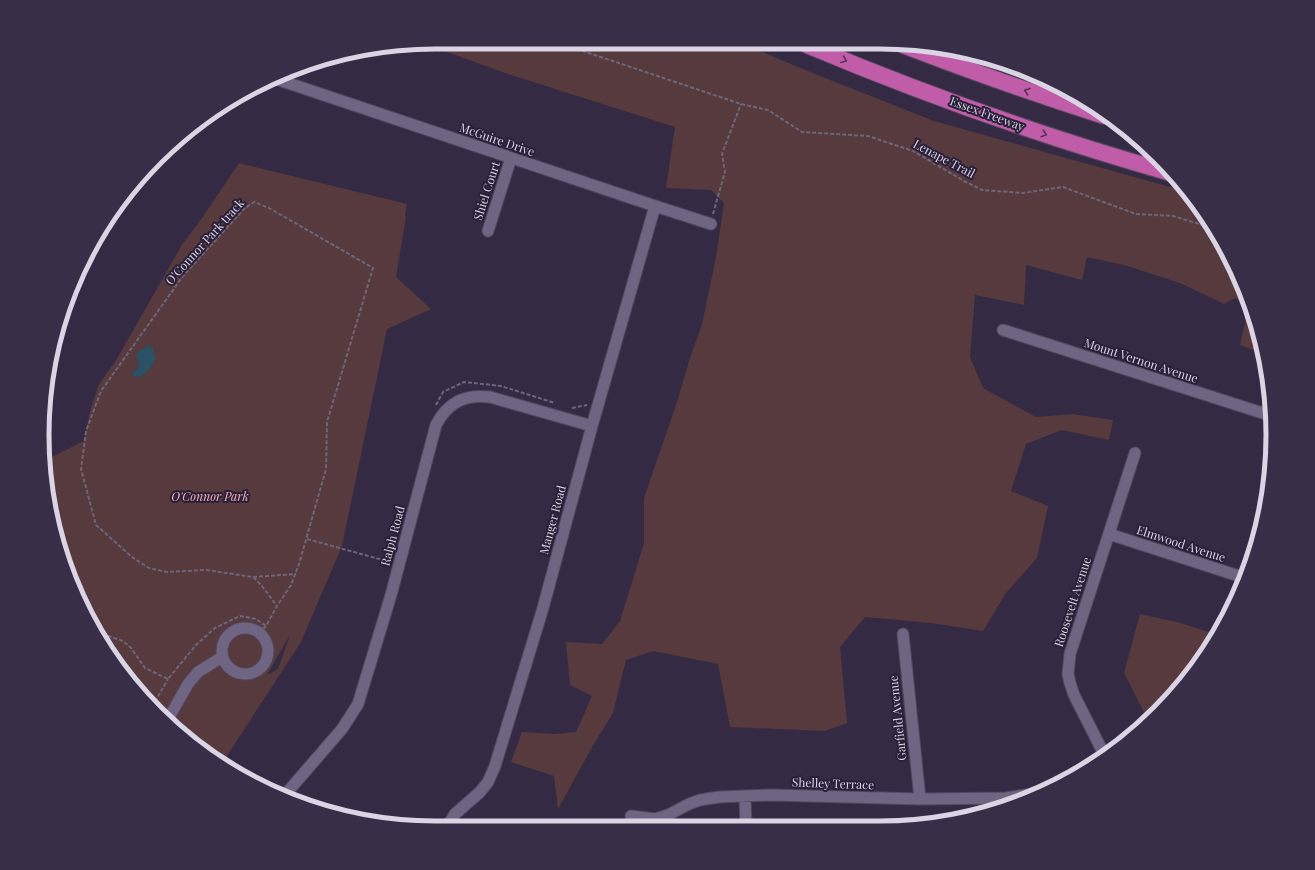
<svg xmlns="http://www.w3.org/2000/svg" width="1315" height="870" viewBox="0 0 1315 870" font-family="'Playfair Display',serif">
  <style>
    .green { fill: #563a3d; fill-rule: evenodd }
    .water { fill: #2a5166 }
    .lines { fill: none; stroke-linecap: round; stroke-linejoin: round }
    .minor-casing { stroke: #51485e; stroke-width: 13 }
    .highway-casing { stroke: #51485e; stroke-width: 18 }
    .path { stroke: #6e657b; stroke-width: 2; stroke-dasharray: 4 2; stroke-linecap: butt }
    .minor { stroke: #6f6481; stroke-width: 11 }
    .highway { stroke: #c05ca8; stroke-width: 16 }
    .oneway { stroke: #58325a }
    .labels { text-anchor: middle; stroke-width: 4; stroke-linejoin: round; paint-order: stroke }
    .street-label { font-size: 12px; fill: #dad4e5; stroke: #2b2039 }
    .park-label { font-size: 12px; font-style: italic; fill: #f9afb8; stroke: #2b2039 }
    .rim { fill: none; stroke: #dad4e5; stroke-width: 5 }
  </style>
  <rect width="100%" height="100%" fill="#352a43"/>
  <path class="green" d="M428,45H746L800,68L934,121L1188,192L1233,261L1249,305L1235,298L1224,304L1180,283L1124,265L1087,257L1082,280L1026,265L1024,305L975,295L970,357L983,388L1036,417L1072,414L1113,420L1109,440L1062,430L1026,444L1011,491L1048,506L1037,558L1006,593L983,631L931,623L865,617L840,647L847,723L825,731L730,727L718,664L653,651L626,660L613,713L592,747L558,809L554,776L511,762L522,732L554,734L576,732L592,696L570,685L566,642L602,644L620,621L644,543V498L677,402L689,361L702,324L716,257L724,203L711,190L666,188L675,127L505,73Z
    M239,163L407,204L405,216L406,217L396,277L431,309L387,329L342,546L301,642L223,762L176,730L139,694L95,632L72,585L50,512L46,460L84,441L90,411L99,384L115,362L183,243L200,221ZM290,635L278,669L267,675Z
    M1249,305L1260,334L1262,350L1260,353L1240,345Z
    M1140,614L1181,623L1218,635L1175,694L1148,720L1124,673Z"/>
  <path class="water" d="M149,346L153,348V352L156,357L150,369L140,377L134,376L131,372L136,371L139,366L136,354L145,347Z"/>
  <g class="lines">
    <g class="minor-casing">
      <path id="minor" d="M276,79L655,206L711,224
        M114,211L129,190
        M488,231L511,158
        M1003,330L1272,416
        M1109,534L1245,578
        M222 651a23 23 0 1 1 46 0a23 23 0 1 1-46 0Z
        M903,634L920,799
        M167,721L188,684L198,672L222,657
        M1105,756L1074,695L1070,683L1068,674L1070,654L1135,453
        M284,796L342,729L358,704L391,595L436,425C448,402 465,394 490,397L592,426
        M745,797L746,826
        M631,816L655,819L668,815L689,804L700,800L719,797L771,795L920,799L1006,798L1038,793
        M448,825L455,814L480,792L488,782L495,766L543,608L592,426L655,206"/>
    </g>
    <g class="highway-casing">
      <path id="highway" d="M807,45C926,95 1047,138 1171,173
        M903,45C970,71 1036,94 1104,116"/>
    </g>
    <path class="path" d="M565,45L741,104L768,110L802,132L868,136L913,151L964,181L982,190L1023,193L1063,187L1136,214L1173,216L1212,228
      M713,214L725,172L722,154L741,104
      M436,405L443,392L464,382L501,386L555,403
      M572,408L587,405
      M307,539L390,562
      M253,577L296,574
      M96,633L103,634L123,641L131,648L145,668L168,679L196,645L215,628L240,616L256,619L266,626
      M259,633L266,626L277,606L291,585L299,564L326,469L327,422L373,268L269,208L254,202L244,209L183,276L101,391L86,431L81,469L96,525L132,557L149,568L167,572L206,570L253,577L262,586L277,606
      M152,707L168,679"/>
    <use href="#minor" class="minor"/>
    <use href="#highway" class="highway"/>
  </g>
  <defs><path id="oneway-chevron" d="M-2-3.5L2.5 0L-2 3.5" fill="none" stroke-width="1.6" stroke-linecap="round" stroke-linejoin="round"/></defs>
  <g class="oneway">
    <use href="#oneway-chevron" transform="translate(844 60) rotate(22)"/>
    <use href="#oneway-chevron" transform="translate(1027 91) rotate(-160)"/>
    <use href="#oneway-chevron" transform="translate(1044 134) rotate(18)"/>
  </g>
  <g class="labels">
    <g class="street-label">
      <text transform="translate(987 114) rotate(20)" y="4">Essex Freeway</text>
      <text transform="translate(497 140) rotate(19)" y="4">McGuire Drive</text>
      <text transform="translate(944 159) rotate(28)" y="4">Lenape Trail</text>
      <text transform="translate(487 191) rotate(-72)" y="4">Shiel Court</text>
      <text transform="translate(205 242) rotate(-48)" y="4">O'Connor Park track</text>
      <text transform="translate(1141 361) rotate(18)" y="4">Mount Vernon Avenue</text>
      <text transform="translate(553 520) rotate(-75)" y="4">Manger Road</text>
      <text transform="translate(393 536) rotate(-75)" y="4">Ralph Road</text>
      <text transform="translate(1181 544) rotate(18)" y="4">Elmwood Avenue</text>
      <text transform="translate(1073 602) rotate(-72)" y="4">Roosevelt Avenue</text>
      <text transform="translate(898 718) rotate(-96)" y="4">Garfield Avenue</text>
      <text transform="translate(833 784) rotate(2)" y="4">Shelley Terrace</text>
    </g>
    <g class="park-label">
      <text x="210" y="501">O'Connor Park</text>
    </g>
  </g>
  <path d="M0 0H1315V870H0ZM435 49H880A386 386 0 0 1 1266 435V435A386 386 0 0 1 880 821H435A386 386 0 0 1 49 435V435A386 386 0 0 1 435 49Z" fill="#392e47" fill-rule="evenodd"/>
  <path class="rim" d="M435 49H880A386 386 0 0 1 1266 435V435A386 386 0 0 1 880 821H435A386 386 0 0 1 49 435V435A386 386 0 0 1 435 49Z"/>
</svg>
